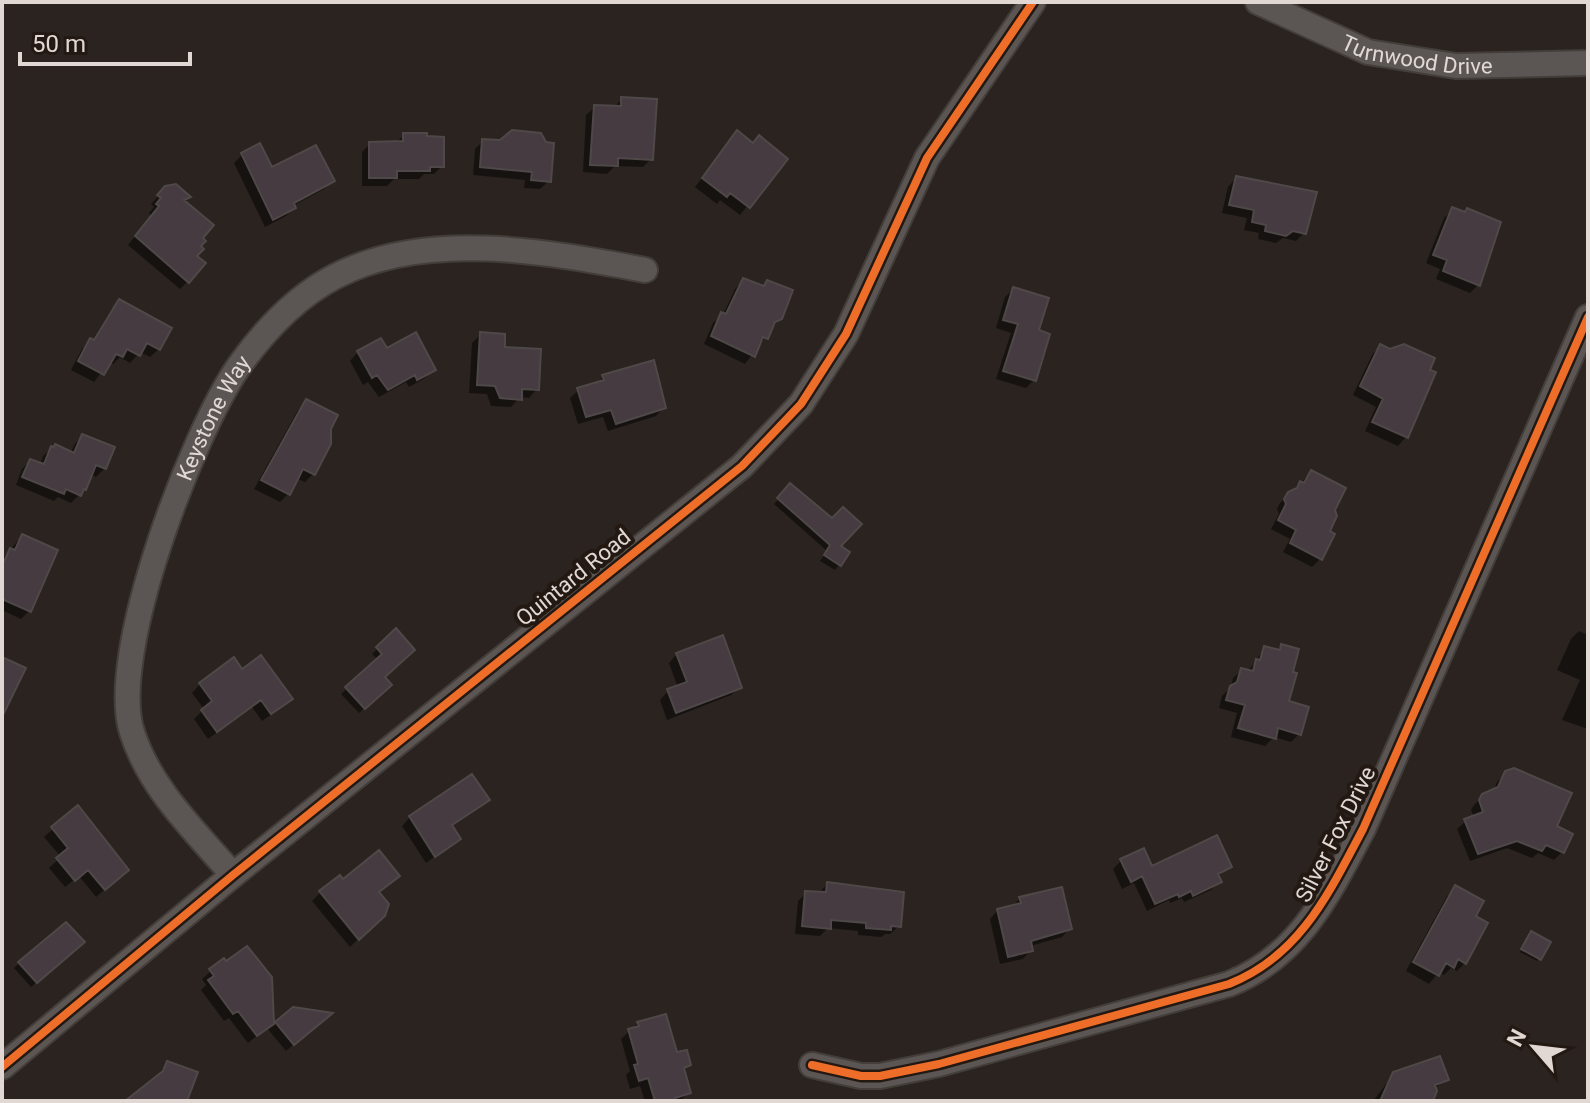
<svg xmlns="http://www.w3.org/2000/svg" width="1590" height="1103" viewBox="0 0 1590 1103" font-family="Roboto,sans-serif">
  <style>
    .shadow { fill: #0007 }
    .building { fill: #463b40; stroke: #4e4948; stroke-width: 2 }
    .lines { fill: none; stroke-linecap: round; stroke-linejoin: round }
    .minor-casing { stroke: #433e3a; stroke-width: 28 }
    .minor { stroke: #5b5653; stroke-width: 24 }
    .cycleway-casing { stroke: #241912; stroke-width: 13 }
    .cycleway { stroke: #ee6e29; stroke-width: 8 }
    .labels { text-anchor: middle; stroke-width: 8; stroke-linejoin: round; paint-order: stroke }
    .street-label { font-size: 22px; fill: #e1d8d4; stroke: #241912 }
  </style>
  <rect width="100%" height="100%" fill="#2a231f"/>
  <path class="shadow" d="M622,99L651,159L643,167L615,166L607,174L583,172L586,115L595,107L613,108Z
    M737,132L752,144L785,160L740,215L720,200L717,204L695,187Z
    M404,135L442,166L434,174H424L419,179H394L387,186H362V152L370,144L396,143Z
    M483,141L549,181L540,189L524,188L525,180L473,175L475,149Z
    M242,155L271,169L332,181L324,189L293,206L294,208L286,216L265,227L234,163Z
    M1236,178L1304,233L1296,241L1283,238L1276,243L1258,239L1259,233L1244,230L1247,218L1222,213L1228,187Z
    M166,188L188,197L183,202L195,256L188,281L180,289L128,245L152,216L149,213L154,207L151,204Z
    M1453,210L1478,285L1470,293L1436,279L1440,269L1426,263L1444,218Z
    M743,280L762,288L767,282L780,318L745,364L704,344L713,323L723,315L735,289Z
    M1014,289L1037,332L1034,380L1026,388L996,379L1011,333L996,328L1005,297Z
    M120,302L159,349L150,357L140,352L130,363L120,357L113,364L109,362L94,382L71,370L82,349L92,341L111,310Z
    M481,334L502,349L537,389L529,398L520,397L511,407L491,406L487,394L469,393L472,343Z
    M1380,346L1433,373L1406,437L1398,446L1365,431L1376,407L1353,395L1372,355Z
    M386,351L433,370L425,378L409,387L406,382L379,397L368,382L363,385L350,361L358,352Z
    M603,377L664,407L656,416L608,431L603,417L578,424L570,398L579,390L595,385Z
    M306,401L313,474L305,482L296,478L288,494L280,502L254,489L298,410Z
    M82,436L105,468L96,477L90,474L85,489L71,503L58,497L54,501L16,485L22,469L30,461L40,465L43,456L52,448L71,453L74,445Z
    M1312,472L1332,510L1320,559L1312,567L1283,552L1290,539L1271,529L1279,514L1277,509L1280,503Z
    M791,486L838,547L848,553L835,570L820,561L827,551L774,504Z
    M22,536L29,611L21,619L2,610V559Z
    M396,631L382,677L389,685L359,713L341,694L378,660L372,654Z
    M1579,631L1588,635V729L1562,720L1580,680L1557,670L1571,639Z
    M1282,646L1287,703L1299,734L1291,742L1274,737L1265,746L1231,737L1237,713L1219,708L1222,696L1231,687L1233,678L1242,670H1249L1265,648L1277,651Z
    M677,654L740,687L731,695L667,720L660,700L668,691L678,688L669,663Z
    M242,672L282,707L262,721L252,707L208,739L194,719L204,709L192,693L200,684Z
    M1506,773L1562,852L1554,860L1538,853L1532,858L1507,848L1470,861L1457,829L1466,821L1474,817L1471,810L1474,805L1483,796L1494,791L1497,782Z
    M487,799L450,827L458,839L426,863L402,826L410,817Z
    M77,808L118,878L96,897L79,876L65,887L49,868L61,857L44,837Z
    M1121,861L1152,869L1230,867L1217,877L1219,881L1211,890L1184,902L1182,898L1170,903L1169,900L1147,911L1134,883L1122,889L1113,869Z
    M827,884L899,926L890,934H885L881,937L858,935V931L828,928L820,936L795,934L798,901L806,893L818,894Z
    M1455,888L1474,917L1465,963L1457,971L1451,968L1444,975L1439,972L1429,984L1406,971L1447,896Z
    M321,892L377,893L383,915L350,947L312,901Z
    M1020,898L1070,928L1062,937L1030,946L1031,950L1023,959L1000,964L990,919L998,910L1012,907Z
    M1529,935L1548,942L1537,961L1520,952Z
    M45,940L77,947L31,987L14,968Z
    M223,961L270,977L272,1027L276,1023L329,1014L286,1051L267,1028L248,1043L229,1018L224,1021L201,990L206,985L202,979Z
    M638,1023L689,1065L683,1071L689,1092L680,1101H645L640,1086L630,1089L626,1075L630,1071L621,1039Z
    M1394,1074L1446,1080L1434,1089L1431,1101H1373Z"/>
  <path class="building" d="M621,97L657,99L653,160L618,158V166L590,165L594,105L621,106Z
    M512,130L541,133L546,142L554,143L551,182L531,180L532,172L480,167L482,139L500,140Z
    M737,130L753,143L759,135L788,159L750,208L730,193L727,197L702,178Z
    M403,133H427V136L444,137V167H430V171H397V178H369V142L403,141Z
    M260,143L272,167L316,145L335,181L294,203L296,208L273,220L241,153Z
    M1236,176L1317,192L1306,234L1293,231L1286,236L1265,231L1266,225L1252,222L1254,210L1229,205Z
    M176,184L191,197L184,200L214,225L203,238L206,241L201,246L204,249L197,256L206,263L189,283L135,236L159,206L156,204L161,198L157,195L165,186Z
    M1452,207L1465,212L1467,208L1501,222L1480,286L1443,271L1447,260L1433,255Z
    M743,278L764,286L767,280L793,290L782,319L775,322L768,339L763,337L755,357L711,336L721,312L726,314Z
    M1013,287L1049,298L1039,330L1050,334L1036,381L1003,371L1018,324L1003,320Z
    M119,299L172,328L160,350L147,343L140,356L127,349L123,357L116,354L104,375L78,361L90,338L94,340Z
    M416,332L436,370L417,380L415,375L388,390L377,375L372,378L357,351L381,338L387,348Z
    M480,332L505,334V347L541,349L539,390L522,389V400L500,398L495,386L477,385Z
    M1380,344L1390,349L1404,344L1435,358L1430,370L1436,372L1408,438L1372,422L1383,399L1360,386Z
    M654,360L666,408L616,424L611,410L586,417L577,388L604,380L602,375Z
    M306,399L338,415L331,429V444L315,475L303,469L290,495L261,480Z
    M82,434L115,447L106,469L96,465L86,490L84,489L81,496L66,489L64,494L22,477L30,459L44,464L51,446L54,447L55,444L74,453Z
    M1311,470L1346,488L1335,510L1337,516L1330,531L1335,534L1322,560L1290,543L1296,530L1278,520L1286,504L1284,499L1288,492L1297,488L1300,481L1304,483Z
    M790,483L832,518L843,507L862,524L841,546L850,552L841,566L824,555L830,545L777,498Z
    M22,534L58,550L31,612L2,599V566L10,548L15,550Z
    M396,628L415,650L385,677L392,685L365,709L345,687L382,654L376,647Z
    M723,635L742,688L676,713L667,689L687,682L676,653Z
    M1281,644L1299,649L1293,672L1297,673L1289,701L1309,707L1301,735L1278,728L1276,739L1238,728L1245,705L1226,700L1230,686L1237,682L1241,668L1253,671L1256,659L1260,660L1264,646L1280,650Z
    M261,655L293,699L271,714L261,700L217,732L201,710L212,701L199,683L234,657L242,669Z
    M2,657L26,668L2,717Z
    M1514,768L1572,793L1557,826L1573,834L1564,853L1546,845L1542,851L1517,841L1478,854L1464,819L1483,812L1479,800L1482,794L1498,787L1505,771Z
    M472,774L490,800L452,825L461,839L435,857L409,816Z
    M78,805L129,870L105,890L88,870L75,881L56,858L68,848L51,827Z
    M1217,835L1232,867L1218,874L1222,882L1193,896L1191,891L1179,897L1178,894L1155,904L1142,876L1131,882L1120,859L1144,848L1152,866Z
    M379,850L400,876L379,892L389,904L385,916L359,940L319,891L340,875L343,879Z
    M827,882L904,892L901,927L891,926V930L866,928V923L831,920V929L802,926L805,891L826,892Z
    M1455,885L1484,901L1476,916L1488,923L1466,964L1458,959L1454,968L1446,963L1439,976L1413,962Z
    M1062,887L1072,929L1031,941L1033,951L1008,957L997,909L1021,903L1019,897Z
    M66,922L85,942L37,983L18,962Z
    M1531,931L1551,942L1541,960L1521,949Z
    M247,946L272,977L274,1024L257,1036L238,1011L233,1014L208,980L214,976L209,969L224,958L226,961Z
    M293,1007L333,1013L294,1045L275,1022Z
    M666,1014L677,1052L687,1050L691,1065L684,1068L691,1093L675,1098L676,1101H655L648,1078L639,1081L634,1065L638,1064L628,1029L639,1026L637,1022Z
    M1440,1056L1449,1080L1435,1085L1437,1091L1433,1101H1380L1393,1072Z
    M167,1061L198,1072L187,1101H125L163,1071Z"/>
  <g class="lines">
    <g class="minor-casing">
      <g id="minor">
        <path id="s1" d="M1258,2L1368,52L1456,66L1588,63"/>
        <path id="s2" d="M233,875C195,831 150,789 132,732C107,655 193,432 239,366C264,331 297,296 336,276C427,229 549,252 645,270"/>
        <path d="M812,1065L861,1076H880L939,1064L1229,984C1300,956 1329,893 1363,829L1588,317"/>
        <path d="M2,1067L233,875L742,466L801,404L846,334L927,158L1033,2"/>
      </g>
    </g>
    <use href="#minor" class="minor"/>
    <g class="cycleway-casing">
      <path id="cycleway" d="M812,1065L861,1076H880L939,1064L1229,984C1300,956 1329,893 1363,829L1588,317
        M2,1067L233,875L742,466L801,404L846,334L927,158L1033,2"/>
    </g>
    <use href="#cycleway" class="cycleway"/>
  </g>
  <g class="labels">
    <g class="street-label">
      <text dy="8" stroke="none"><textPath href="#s1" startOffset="170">Turnwood Drive</textPath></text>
      <text dy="8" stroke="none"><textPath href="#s2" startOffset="506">Keystone Way</textPath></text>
      <text transform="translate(573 577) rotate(-39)" y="8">Quintard Road</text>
      <text transform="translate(1335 834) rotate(-63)" y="8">Silver Fox Drive</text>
    </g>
  </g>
  <rect width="1590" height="1103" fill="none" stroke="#e1d8d4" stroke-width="8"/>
  <g transform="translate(1534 1047) rotate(298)" stroke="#241912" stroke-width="6" paint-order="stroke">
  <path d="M0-6L14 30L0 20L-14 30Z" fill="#e1d8d4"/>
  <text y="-12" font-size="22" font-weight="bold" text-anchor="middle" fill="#e1d8d4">N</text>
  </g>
  <path d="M20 52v12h170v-12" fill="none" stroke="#e1d8d4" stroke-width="4"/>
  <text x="32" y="52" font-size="24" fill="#e1d8d4" stroke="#241912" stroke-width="6" paint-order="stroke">50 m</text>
</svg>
